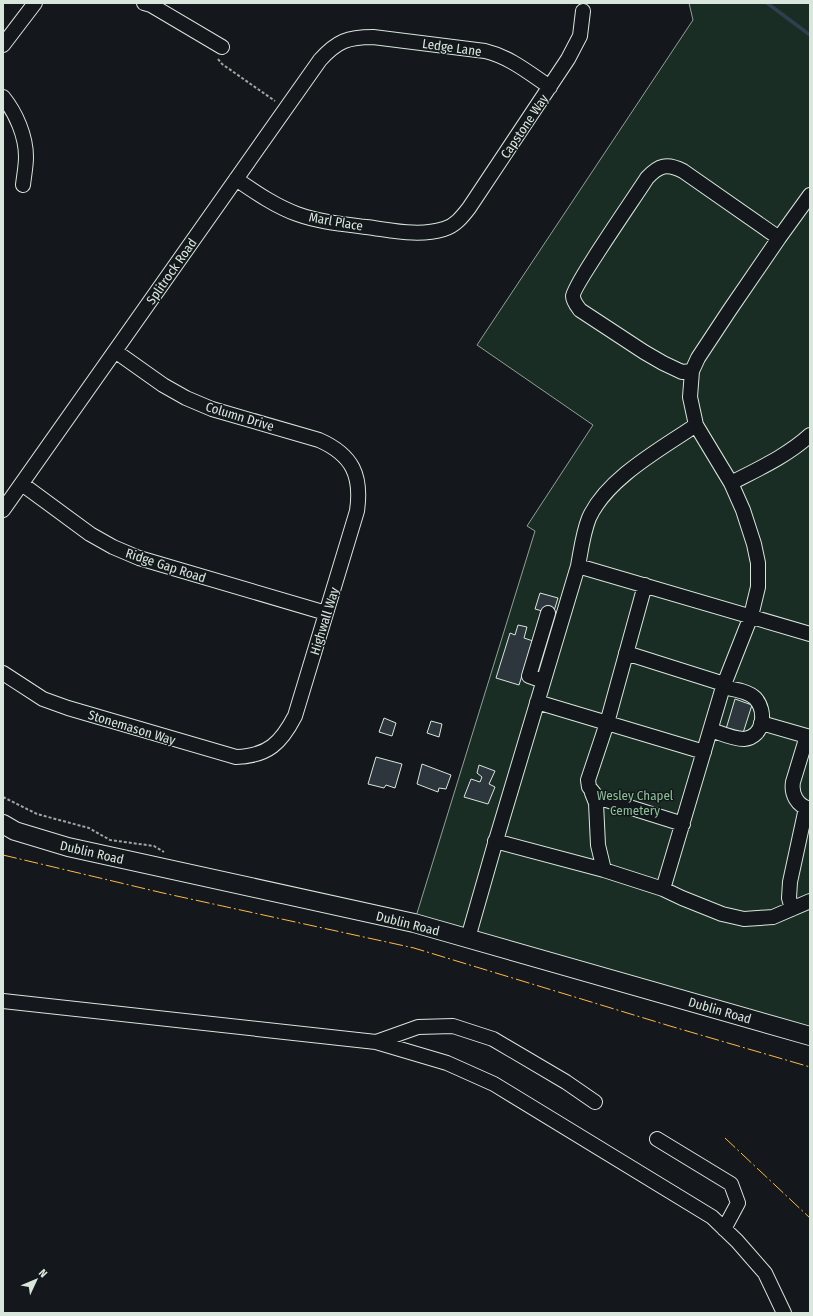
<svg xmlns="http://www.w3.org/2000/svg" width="813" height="1316" viewBox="0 0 813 1316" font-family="'Fira Sans Condensed',sans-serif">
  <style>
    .green { fill: #1a2d24; stroke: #939e99 }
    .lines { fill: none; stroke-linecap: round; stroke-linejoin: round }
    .stream { stroke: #2f3f4d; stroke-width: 3.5 }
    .building { fill: #2c363c; stroke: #d8e6dc }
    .minor-casing { stroke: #d8e6dc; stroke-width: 16 }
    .major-casing { stroke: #d8e6dc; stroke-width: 20 }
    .path { stroke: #9da8a2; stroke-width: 2; stroke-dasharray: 3 2; stroke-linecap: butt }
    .minor { stroke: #14181c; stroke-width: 14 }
    .major { stroke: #14181c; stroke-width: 18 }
    .power { stroke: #ffb74d; stroke-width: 1; stroke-dasharray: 14 3 2 3; stroke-linecap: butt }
    .labels { text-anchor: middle; stroke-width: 3; stroke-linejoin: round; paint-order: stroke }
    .street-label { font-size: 13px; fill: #d8e6dc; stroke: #14181c }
    .park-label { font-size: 13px; fill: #8ac095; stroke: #14181c }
  </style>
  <rect width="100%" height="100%" fill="#14181c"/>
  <path class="green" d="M689,3H810V1036L414,923L535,531L527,526L593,425L477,345L693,20Z"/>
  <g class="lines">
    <path class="stream" d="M767,3L810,35"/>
  </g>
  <path class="building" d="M540,593L558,598L553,614L535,609Z
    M518,625L527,627L524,638L533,641L519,685L496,678L510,633L515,635Z
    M735,699L752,705L743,733L726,729Z
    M384,718L396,723L392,736L379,732Z
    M431,721L442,724L439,737L427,733Z
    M376,757L402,764L395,788L386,785L384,788L368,784Z
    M422,764L451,775L446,789L439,788L438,792L417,784Z
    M479,765L495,771L489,784L495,787L488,804L464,797L471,779L480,782L482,777L477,773Z"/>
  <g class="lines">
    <g class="minor-casing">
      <path id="minor" d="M144,3L151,5L222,47
        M3,45L35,3
        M3,97C16,113 26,136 26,157C26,166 24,176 23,185
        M236,179C255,192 275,206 297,214C319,222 342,224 366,227C391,230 418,237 444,229C455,226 462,217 469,208L568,59L580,36L583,11
        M692,371L682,372L663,363L644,352L580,310C577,306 573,301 573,296C573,286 637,194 647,178C659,165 667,163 683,171L779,238
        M731,483C758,469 787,456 810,435
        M22,484L90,534L113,547L139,558L326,613
        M3,510L320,60C337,41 348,37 373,37L485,51C510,57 529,73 550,87
        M578,566C581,550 583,533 589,518C607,478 661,449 696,425
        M645,585L607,723L588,780L589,787L597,797L683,824
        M626,653L724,684
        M3,673L43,699L68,708L236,757C268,756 281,743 295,716L357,511C362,476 353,455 319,440L212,409L186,398L163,385L115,351
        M543,681L529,676L548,613
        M537,702L704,752
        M761,723L810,737
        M711,730C720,733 733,739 744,739C764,737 767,711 755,698C748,691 733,689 723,687
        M807,736L793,782C791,794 797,806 810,809
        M592,793L596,803L598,845L604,870
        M495,841L604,870L663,889L723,687L751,616L758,587V563L754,544L743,510L731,483L696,425L690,397L692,371L698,358L729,311L779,238L810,195
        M663,889L682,898L722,914L744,919L773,917L810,901
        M792,909L789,898L790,882L806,808
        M468,938L494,847L578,566L810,634
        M3,1001L376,1042L447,1063L494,1084L712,1217L737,1241L765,1273L784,1313
        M376,1042L418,1027L453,1026L493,1039L566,1082L595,1102
        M657,1139L731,1184L738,1203L724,1229"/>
    </g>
    <g class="major-casing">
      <path id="major" d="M3,824L15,831L68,847L414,923L810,1036"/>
    </g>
    <path class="path" d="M218,59L222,64L275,101
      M3,797L37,814L89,828L110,840L154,846L164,852"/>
    <use href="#minor" class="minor"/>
    <use href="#major" class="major"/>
    <path class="power" d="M3,855L163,893L414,948L670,1026L810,1067
      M725,1138L810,1218"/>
  </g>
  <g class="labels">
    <g class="street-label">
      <text transform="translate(452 47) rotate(8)" y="5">Ledge Lane</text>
      <text transform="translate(524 126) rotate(-56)" y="5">Capstone Way</text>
      <text transform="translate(336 221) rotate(10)" y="5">Marl Place</text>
      <text transform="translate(171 271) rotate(-55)" y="5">Splitrock Road</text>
      <text transform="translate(240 416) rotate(17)" y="5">Column Drive</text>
      <text transform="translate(166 565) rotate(18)" y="5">Ridge Gap Road</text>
      <text transform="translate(324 621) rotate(-73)" y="5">Highwall Way</text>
      <text transform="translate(132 727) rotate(17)" y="5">Stonemason Way</text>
      <text transform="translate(92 852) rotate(13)" y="5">Dublin Road</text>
      <text transform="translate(408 923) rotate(14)" y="5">Dublin Road</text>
      <text transform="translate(720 1010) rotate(16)" y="5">Dublin Road</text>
    </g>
    <g class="park-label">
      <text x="635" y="800">Wesley Chapel<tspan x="635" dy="15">Cemetery</tspan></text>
    </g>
  </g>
  <rect width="813" height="1316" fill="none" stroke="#d8e6dc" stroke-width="8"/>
  <g transform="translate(36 1280) rotate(46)" stroke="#14181c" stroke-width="3" paint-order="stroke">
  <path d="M0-3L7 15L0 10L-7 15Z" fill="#d8e6dc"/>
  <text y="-6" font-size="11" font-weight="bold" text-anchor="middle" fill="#d8e6dc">N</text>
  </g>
</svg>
